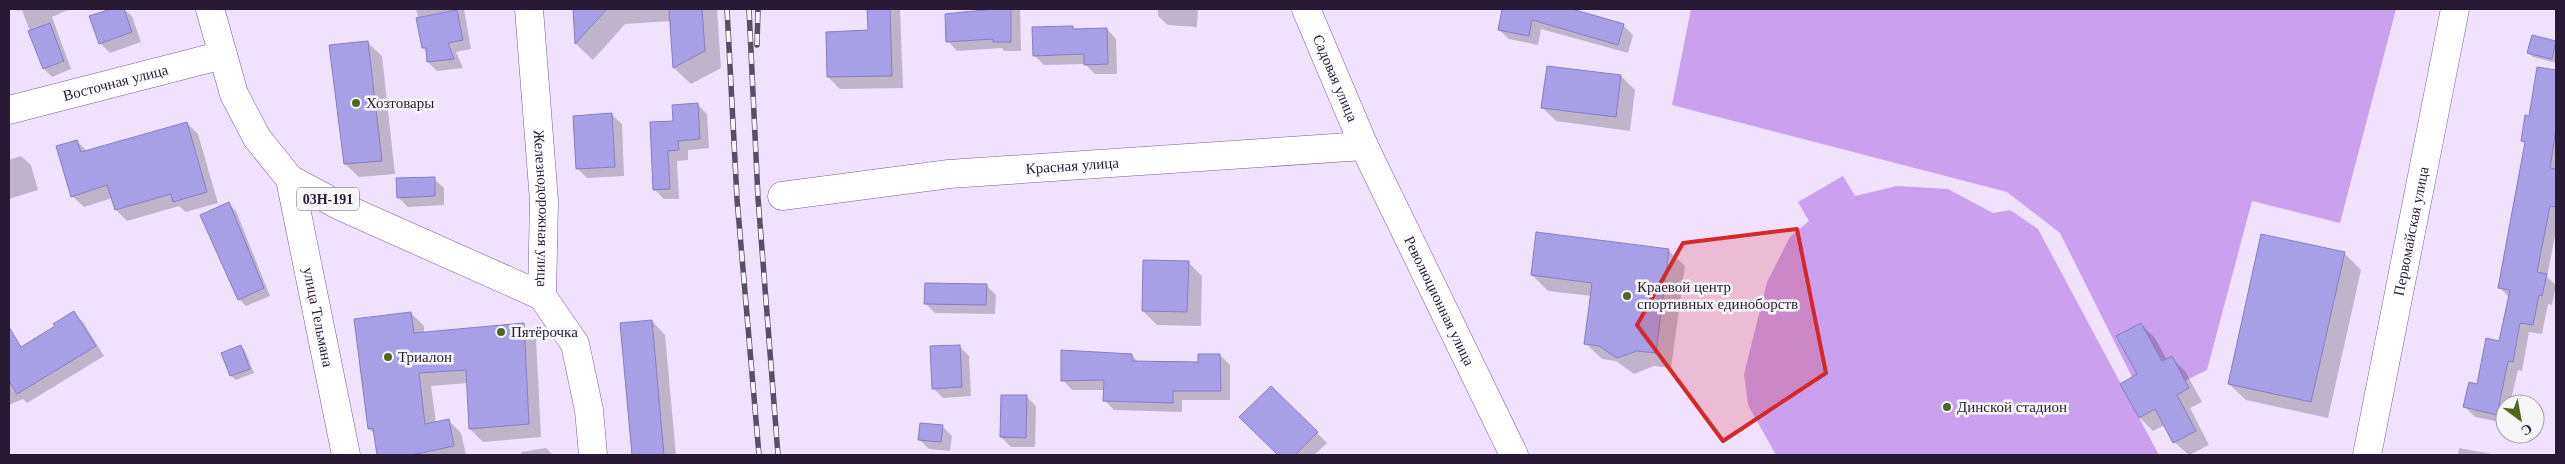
<svg xmlns="http://www.w3.org/2000/svg" width="2565" height="464" viewBox="0 0 2565 464" font-family="Georgia,serif">
  <style>
    .green { fill: #caa1ee }
    .shadow { fill: #0003 }
    .building { fill: #a7a0e7; stroke: #867ec2 }
    .lines { fill: none; stroke-linecap: round; stroke-linejoin: round }
    .street-casing { stroke: #7e5c9b; stroke-width: 29 }
    .secondary-casing { stroke: #7e5c9b; stroke-width: 29 }
    .primary-casing { stroke: #7e5c9b; stroke-width: 29 }
    .street { stroke: #fff; stroke-width: 28 }
    .secondary { stroke: #fff; stroke-width: 28 }
    .primary { stroke: #fff; stroke-width: 28 }
    .rail-casing { stroke: #5b4d67; stroke-width: 5.5 }
    .rail { stroke: #f6f6f6; stroke-width: 4; stroke-dasharray: 11; stroke-linecap: butt }
    .marked { fill: #d62828; fill-opacity: 0.2; stroke: #d62828; stroke-width: 4; stroke-linejoin: round }
    .poi-dot { fill: #4c691d; stroke: #f6f6f6; stroke-width: 2 }
    .labels { text-anchor: middle; stroke-width: 5; stroke-linejoin: round; paint-order: stroke }
    .shield { fill: #f6f6f6; stroke: #665c6e; stroke-width: 1 }
    .shield-label { font-size: 14px; font-weight: bold; fill: #281a34 }
    .street-label { font-size: 15px; fill: #281a34; stroke: #f6f6f6 }
    .poi-label { font-size: 15px; fill: #281a34; stroke: #f6f6f6; text-anchor: start }
  </style>
  <rect width="100%" height="100%" fill="#f0e2fe"/>
  <path class="green" d="M1691,9H2396L2340,223L2252,201L2207,370L2144,401L2060,233L2007,192L1672,105Z
    M1843,176L1855,196L1897,186L1948,189L1993,213L2010,210L2038,229L2159,455H1776L1748,405L1744,374L1767,282L1790,237L1809,221L1798,202Z"/>
  <path class="shadow" d="M16,9H70L52,17L71,69L52,77L44,69L22,10L18,11Z
    M115,9H124L132,16L141,42L110,53L100,43L91,17Z
    M416,9H464L471,49L456,52L463,68L437,71L428,62Z
    M574,9H717L721,68L691,84L674,68L671,21L625,24L593,60L576,44Z
    M868,9H900L903,88L840,89L828,77L869,31Z
    M994,9H1020L1021,51H1004L1002,48L957,51L948,41L994,11Z
    M1158,9H1198L1197,27L1168,25L1158,16Z
    M1503,9H1567L1623,25L1633,35L1628,53L1541,29L1538,45L1509,39L1499,30Z
    M1072,27L1075,30L1107,29L1116,39L1117,74H1095L1085,64L1044,65L1034,55Z
    M2555,42L2556,63L2533,57L2528,53Z
    M368,43L382,56L395,174L359,177L345,164Z
    M1548,68L1621,76L1635,90L1630,131L1556,121L1543,108Z
    M2538,69L2556,72V230L2547,277L2556,285L2552,305L2548,304L2542,334L2529,332L2522,371L2518,370L2510,404H2505V423L2475,417L2465,407L2500,342L2510,298L2499,287L2526,144L2523,141L2530,117Z
    M697,104L707,114L709,148L688,150V160L677,161L679,199H664L655,190L674,122Z
    M612,115L622,124L624,176L587,178L577,168Z
    M187,123L198,134L218,203L186,212L179,206L127,221L116,210L112,198L84,207L72,196L77,141L87,151Z
    M21,156L31,165L38,190L9,199V160Z
    M434,179L444,188V205L408,207L398,197Z
    M229,204L236,211L270,296L246,306L239,299Z
    M1668,250L1685,266L1671,368L1654,366L1634,374L1616,361L1602,359L1585,343L1592,296L1548,291L1532,275Z
    M2344,253L2361,270L2328,418L2246,400L2229,384Z
    M1188,262L1202,276L1201,326L1157,325L1143,311Z
    M986,285L996,295L995,314L935,313L925,303Z
    M73,313L83,322L104,356L27,403L23,399L9,405V347L17,342L23,348L56,327Z
    M411,313L424,326V334L523,325L536,338L541,437L483,442L470,429L468,383L431,386L436,423L448,420L461,433L466,455H378L376,435L369,429Z
    M652,321L665,335L676,455H633L621,324Z
    M2141,324L2155,338L2167,360L2172,358L2185,371L2202,402L2190,408L2209,445L2189,455L2174,442L2165,425L2153,431L2140,418L2139,375Z
    M241,346L245,351L254,373L236,380L231,376L223,354Z
    M959,346L969,356L971,396L943,398L933,388Z
    M1132,355L1139,363H1199L1220,355L1230,365V400H1182V412L1114,410L1104,400L1105,390H1072L1063,380Z
    M1271,387L1327,443L1314,455H1279L1241,417Z
    M1026,396L1036,406L1035,447H1011L1001,437Z
    M942,426L952,436L950,451L929,449L919,439Z
    M546,448L553,455H521V452Z
    M2459,448L2497,455H2458Z"/>
  <path class="building" d="M111,9H124L132,32L99,44L89,16Z
    M573,9H607L575,44Z
    M669,9H702L705,51L673,68Z
    M867,9H890L892,76L827,77L826,32L868,30Z
    M993,9H1011V42H993V39L946,42L945,14Z
    M1502,9H1572L1624,24L1618,45L1532,20L1529,36L1498,30Z
    M457,10L463,40L448,43L454,59L427,62L426,48H422L416,18Z
    M50,23L64,61L43,69L28,31Z
    M1073,26V29L1107,28L1108,64L1084,65V54L1033,56L1032,27Z
    M2532,35L2556,41L2552,59L2527,53Z
    M368,41L382,161L344,164L329,45Z
    M1547,66L1621,75L1616,117L1541,108Z
    M2537,67L2556,70V129L2550,168L2556,169V207L2550,206L2537,272L2547,274L2542,296L2539,295L2533,325L2520,323L2513,362L2508,361L2497,415L2463,407L2469,382L2477,384L2486,338L2499,341L2510,290L2498,288L2525,142L2521,141L2525,115L2529,116Z
    M698,103L700,139L678,141L679,150L668,151L670,189L653,190L650,122L673,121L672,105Z
    M612,113L615,167L576,169L573,116Z
    M187,122L207,192L173,202L171,194L115,210L107,185L71,197L56,146L77,140L81,152Z
    M435,177V196L397,198L396,178Z
    M229,202L264,288L238,300L200,215Z
    M1536,232L1669,249L1656,353L1637,351L1617,358L1599,346L1584,344L1592,283L1531,275Z
    M2261,234L2345,252L2311,402L2228,384Z
    M1143,260L1189,261L1187,312L1142,311Z
    M925,283L987,284L986,305L924,304Z
    M74,311L96,346L17,394L9,381V327L21,347L55,326L53,324Z
    M411,312L414,333L524,323L529,424L469,429L466,370L419,373L425,424L449,419L454,446L411,455H377L373,428L368,429L354,319Z
    M652,320L664,455H632L620,323Z
    M2141,323L2162,361L2172,356L2189,388L2177,395L2196,431L2173,443L2155,409L2139,418L2120,384L2137,374L2116,336Z
    M241,345L250,369L230,376L221,353Z
    M960,345L962,387L932,389L930,346Z
    M1061,350L1132,354V361L1198,362V354H1220L1221,391H1173V403L1103,401L1104,380L1061,381Z
    M1271,386L1318,432L1295,455H1278L1239,417Z
    M1001,395H1027L1026,438L1000,437Z
    M920,423L943,425L941,442L918,440Z"/>
  <g class="lines">
    <g class="street-casing">
      <g id="street">
        <path id="s1" d="M529,9L544,201L542,296"/>
        <path id="s2" d="M9,110L223,55"/>
        <path id="s3" d="M290,179L346,455"/>
        <path id="s4" d="M782,196L949,174L1364,146"/>
        <path id="s5" d="M2367,455L2455,9"/>
      </g>
    </g>
    <g class="secondary-casing">
      <g id="secondary">
        <path id="s6" d="M1306,9L1364,146L1514,455"/>
      </g>
    </g>
    <g class="primary-casing">
      <path id="primary" d="M210,9L234,94L257,138L290,179L340,206L542,296L575,344L589,410L593,455"/>
    </g>
    <use href="#street" class="street"/>
    <use href="#secondary" class="secondary"/>
    <use href="#primary" class="primary"/>
    <g class="rail-casing">
      <path id="rail" d="M727,9L737,199L759,455
        M749,9L758,198L778,455
        M757,45L758,9"/>
    </g>
    <use href="#rail" class="rail"/>
  </g>
  <path class="marked" d="M1797,229L1826,373L1723,441L1637,325L1683,243Z"/>
  <g class="poi-dot">
    <circle cx="356" cy="103" r="5"/>
    <circle cx="1627" cy="296" r="5"/>
    <circle cx="501" cy="332" r="5"/>
    <circle cx="388" cy="357" r="5"/>
    <circle cx="1947" cy="407" r="5"/>
  </g>
  <g class="labels">
    <rect class="shield" x="297" y="187.5" width="62" height="23" rx="4"/>
    <g class="shield-label">
      <text x="328" y="204">03Н-191</text>
    </g>
    <g class="street-label">
      <text dy="5" stroke="none"><textPath href="#s6" startOffset="75">Садовая улица</textPath></text>
      <text dy="5" stroke="none"><textPath href="#s2" startOffset="110">Восточная улица</textPath></text>
      <text dy="5" stroke="none"><textPath href="#s4" startOffset="292">Красная улица</textPath></text>
      <text dy="5" stroke="none"><textPath href="#s1" startOffset="200">Железнодорожная улица</textPath></text>
      <text dy="5" stroke="none"><textPath href="#s5" startOffset="228">Первомайская улица</textPath></text>
      <text dy="5" stroke="none"><textPath href="#s6" startOffset="321">Революционная улица</textPath></text>
      <text dy="5" stroke="none"><textPath href="#s3" startOffset="141">улица Тельмана</textPath></text>
    </g>
    <g class="poi-label">
      <text x="366" y="108">Хозтовары</text>
      <text x="1637" y="292">Краевой центр<tspan x="1637" dy="17">спортивных единоборств</tspan></text>
      <text x="511" y="337">Пятёрочка</text>
      <text x="398" y="362">Триалон</text>
      <text x="1957" y="412">Динской стадион</text>
    </g>
  </g>
  <rect width="2565" height="464" fill="none" stroke="#281a34" stroke-width="20"/>
  <g transform="translate(2520 419) rotate(148)"><circle r="24" fill="#f6f6f6" stroke="#a49ea8"/>
  <path d="M0-4L9 19L0 12L-9 19Z" fill="#4c691d"/>
  <text y="-8" font-size="14" font-weight="bold" text-anchor="middle" fill="#281a34">С</text>
  </g>
</svg>
